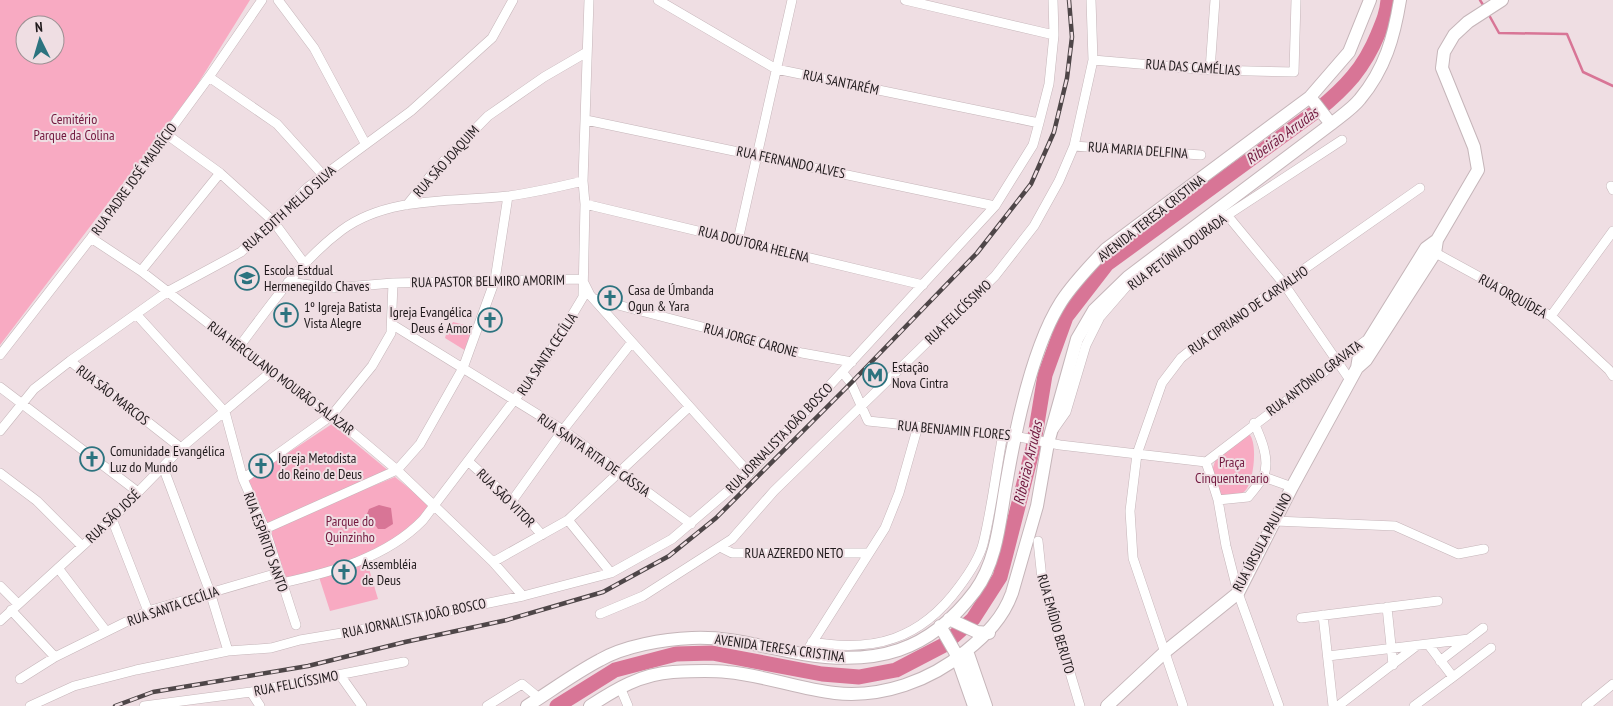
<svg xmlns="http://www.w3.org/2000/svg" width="1613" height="706" viewBox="0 0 1613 706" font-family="'PT Sans Narrow',sans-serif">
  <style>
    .green { fill: #f8aac2; fill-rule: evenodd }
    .water { fill: #d87596 }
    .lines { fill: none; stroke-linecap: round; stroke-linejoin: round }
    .stream { stroke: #d87596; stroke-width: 2.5 }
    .river { stroke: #d87596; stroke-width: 15 }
    .street-casing { stroke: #c5b5b9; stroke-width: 10 }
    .secondary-casing { stroke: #c5b5b9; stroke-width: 14 }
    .street { stroke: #fff; stroke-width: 9 }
    .secondary { stroke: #fff; stroke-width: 12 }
    .rail-casing { stroke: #4e4648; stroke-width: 4.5 }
    .rail { stroke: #efdee3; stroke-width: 2.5; stroke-dasharray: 8; stroke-linecap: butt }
    .labels { text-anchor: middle; stroke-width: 4; stroke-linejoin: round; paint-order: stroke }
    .street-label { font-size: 14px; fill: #201a1c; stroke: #efdee3 }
    .park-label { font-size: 14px; fill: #72193f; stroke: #efdee3 }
    .poi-label { font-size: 14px; fill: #201a1c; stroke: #efdee3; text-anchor: start }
    .water-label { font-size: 15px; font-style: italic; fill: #70173d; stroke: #efdee3 }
  </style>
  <rect width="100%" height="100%" fill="#efdee3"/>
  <path class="green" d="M0,0H250L194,90L0,345ZM25,25H55V55H25Z
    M453,322L469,326L475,330L466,351L445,338L447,331Z
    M332,424L390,472L266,525L247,480Z
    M1249,434C1258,442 1254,482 1245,491C1239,497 1227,497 1219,495L1212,471L1216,458Z
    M395,477L430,505L406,533L361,558L283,580L267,529Z
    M367,562L378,599L330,611L319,577Z"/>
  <path class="water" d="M379,505L391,508L393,524L385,529H378L367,514L369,509Z"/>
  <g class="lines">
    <path class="stream" d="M1480,0L1485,8
      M1489,15L1499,33L1567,34L1583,72L1613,86"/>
    <path class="river" d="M557,706L615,670L676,654L712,653L822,674L859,677L896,670L944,645L973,619L1000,577L1033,448L1045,375L1066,317L1107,264L1318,110C1346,87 1364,68 1378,34C1383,22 1387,13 1388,0"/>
    <g class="street-casing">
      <path id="street" d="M278,0L314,48L365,143
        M658,0L776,69L1039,123
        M905,0L1054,35
        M1093,60L1210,70L1294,72L1296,0
        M1210,70L1215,0
        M209,77L277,124L323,175
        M586,120L995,206
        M166,134L220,173L273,221L304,263
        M1074,146L1201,155
        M1611,186L1613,190
        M585,204L923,285
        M407,205L436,169L488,116L544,77L587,52
        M1227,215L1284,284L1350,380
        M91,238L141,271L271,372L332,415L397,470L493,562L523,596
        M738,240L792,0
        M1432,251L1551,316L1609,370L1613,376
        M141,271L220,173
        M288,282L333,288L393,283L582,279L590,295L749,473
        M595,299L802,353L852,362
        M137,315L225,412L243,479L265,529L296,625
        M1551,316L1613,231
        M393,325L563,430L691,524
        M239,347C270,306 300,261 342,230C388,196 453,202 508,196C533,193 558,187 583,181
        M0,355L91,238L209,77L262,0
        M70,361L181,448
        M843,373L851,383L868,421L1014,436L1060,445L1206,462
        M0,387L138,492
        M1054,429L1066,412L1086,345L1100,317L1126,287L1174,250L1342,140
        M0,431L34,389L70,361L167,292L241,252L308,187L411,111L492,38L513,0
        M469,462L512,501L542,535
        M1206,462L1218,500L1226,546L1238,593L1279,706
        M1206,462L1365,341
        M163,467L210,592L228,651
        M0,473L37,501L82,546
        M1264,477L1292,487
        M243,479L332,415L372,366L391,333L393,283
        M1218,500L1248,497C1253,491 1259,484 1263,477C1271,461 1261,438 1254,423
        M512,501L563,430L632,342
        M112,519L148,611
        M568,520L611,573
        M1275,521L1395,526L1458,554L1484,549
        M265,529L397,470L420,444L463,368L495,280L508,196
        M1038,541L1042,579L1080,706
        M720,547L732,553H869
        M493,562L568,520L689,407
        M58,568L106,631
        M282,583C332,572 386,558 423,520L547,357L583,297L585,204L583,181L589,0
        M0,586L18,604
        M1387,607L1393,665
        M11,610L55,657
        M600,614L643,596L732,539L774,491L995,276L1034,226L1059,181L1074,146L1093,60L1091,0
        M1323,615L1333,706
        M1301,618L1438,601
        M0,621L112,519L181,448L271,372
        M812,642C874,653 921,639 959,587C968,575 979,559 983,544C992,508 996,470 1003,434
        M1428,644L1453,677L1491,648
        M805,654L885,528L899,493L918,426
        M1328,656L1469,639
        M1440,661L1483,628
        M340,675L362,706
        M20,679L55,657L148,611L278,573
        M620,687L628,706
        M251,692L260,706
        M30,706L74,686L136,670L228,651L271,648L300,640L354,631L523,596L611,573L672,539L749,473L995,206L1033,145L1039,123L1049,84L1054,35L1053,0
        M144,706L251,692L404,662
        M487,706L522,684L539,698
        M1183,706L1133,558L1130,511L1137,454L1162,383L1181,358L1207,337L1420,188
        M1338,706L1415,647
        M1414,706L1453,677
        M1586,706L1613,684"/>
    </g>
    <g class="secondary-casing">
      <path id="secondary" d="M1310,97L1331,124
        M1357,368L1366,360L1435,253L1437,240
        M949,619L977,632L989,633
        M940,626L955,652L974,706
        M967,651L986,706
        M527,706C551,691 575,673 600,660C624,646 664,639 692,638C730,636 766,648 803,654C876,666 929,652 975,591C998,560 1000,516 1007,479C1016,427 1033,346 1061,302C1074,282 1090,266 1106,249L1310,97L1349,52L1370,0
        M590,706C616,689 641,674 673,672C691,671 710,670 727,672C763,675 799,689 835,693C882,698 930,681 966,651C986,635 1003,618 1012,593L1037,506L1048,443L1077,339L1094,310L1128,277L1331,124C1341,116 1353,108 1360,99C1385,69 1394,37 1400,0
        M1107,706L1166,651L1238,593L1292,487L1357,368L1359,356L1426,248L1437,240L1478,170L1474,147L1442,68L1444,52L1454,35L1468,22L1502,0"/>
    </g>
    <use href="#street" class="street"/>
    <use href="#secondary" class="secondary"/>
    <g class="rail-casing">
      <path id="rail" d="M115,706L153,692L308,666L405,642L507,620L603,592L669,556L716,518L851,383L977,253L1031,184L1054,132L1067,78L1072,37L1069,0"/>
    </g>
    <use href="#rail" class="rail"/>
  </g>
  <defs>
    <g id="school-ring" transform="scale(1.25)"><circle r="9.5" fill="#efdee3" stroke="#2c737f" stroke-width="1.5"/><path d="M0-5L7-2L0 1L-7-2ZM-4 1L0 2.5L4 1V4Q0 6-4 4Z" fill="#2c737f"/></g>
    <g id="church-ring" transform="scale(1.25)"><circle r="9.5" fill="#efdee3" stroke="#2c737f" stroke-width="1.5"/><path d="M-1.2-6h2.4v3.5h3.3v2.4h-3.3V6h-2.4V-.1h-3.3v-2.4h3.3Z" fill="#2c737f"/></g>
    <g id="metro-ring" transform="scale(1.25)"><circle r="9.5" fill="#efdee3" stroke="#2c737f" stroke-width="1.5"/><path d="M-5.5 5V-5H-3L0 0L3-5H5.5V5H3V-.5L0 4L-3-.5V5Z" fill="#2c737f"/></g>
  </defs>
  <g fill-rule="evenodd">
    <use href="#school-ring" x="247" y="278"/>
    <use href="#church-ring" x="610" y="298"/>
    <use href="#church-ring" x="286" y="315"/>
    <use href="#church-ring" x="490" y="320"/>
    <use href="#metro-ring" x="875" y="375"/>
    <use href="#church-ring" x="92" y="459"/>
    <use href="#church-ring" x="261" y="466"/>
    <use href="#church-ring" x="344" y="572"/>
  </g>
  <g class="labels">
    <g class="street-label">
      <text transform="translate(1193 67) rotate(4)" y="5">RUA DAS CAMÉLIAS</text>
      <text transform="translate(841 82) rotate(12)" y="5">RUA SANTARÉM</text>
      <text transform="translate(1138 150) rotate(4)" y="5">RUA MARIA DELFINA</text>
      <text transform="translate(446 161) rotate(-48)" y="5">RUA SÃO JOAQUIM</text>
      <text transform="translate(791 162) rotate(12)" y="5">RUA FERNANDO ALVES</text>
      <text transform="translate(134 179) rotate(-54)" y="5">RUA PADRE JOSÉ MAURÍCIO</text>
      <text transform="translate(289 208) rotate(-42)" y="5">RUA EDITH MELLO SILVA</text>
      <text transform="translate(1151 218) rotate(-38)" y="5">AVENIDA TERESA CRISTINA</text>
      <text transform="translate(754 244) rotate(14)" y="5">RUA DOUTORA HELENA</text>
      <text transform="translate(1177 252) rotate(-36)" y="5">RUA PETÚNIA DOURADA</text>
      <text transform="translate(488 281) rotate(-1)" y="5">RUA PASTOR BELMIRO AMORIM</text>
      <text transform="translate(1513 296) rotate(29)" y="5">RUA ORQUÍDEA</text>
      <text transform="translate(1248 310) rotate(-35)" y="5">RUA CIPRIANO DE CARVALHO</text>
      <text transform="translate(958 312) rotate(-44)" y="5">RUA FELICÍSSIMO</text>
      <text transform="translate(751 340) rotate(15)" y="5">RUA JORGE CARONE</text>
      <text transform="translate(547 354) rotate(-56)" y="5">RUA SANTA CECÍLIA</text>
      <text transform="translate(281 378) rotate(37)" y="5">RUA HERCULANO MOURÃO SALAZAR</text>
      <text transform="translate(1314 378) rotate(-37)" y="5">RUA ANTÔNIO GRAVATA</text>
      <text transform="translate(113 395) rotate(38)" y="5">RUA SÃO MARCOS</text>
      <text transform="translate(954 430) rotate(5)" y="5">RUA BENJAMIN FLORES</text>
      <text transform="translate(779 438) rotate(-46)" y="5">RUA JORNALISTA JOÃO BOSCO</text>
      <text transform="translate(594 455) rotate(35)" y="5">RUA SANTA RITA DE CÁSSIA</text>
      <text transform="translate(506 498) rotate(45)" y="5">RUA SÃO VITOR</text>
      <text transform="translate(113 516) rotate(-44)" y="5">RUA SÃO JOSÉ</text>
      <text transform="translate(266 542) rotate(70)" y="5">RUA ESPÍRITO SANTO</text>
      <text transform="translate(1262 542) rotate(-62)" y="5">RUA ÚRSULA PAULINO</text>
      <text x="794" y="558">RUA AZEREDO NETO</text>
      <text transform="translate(173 606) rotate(-19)" y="5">RUA SANTA CECÍLIA</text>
      <text transform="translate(414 618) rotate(-12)" y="5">RUA JORNALISTA JOÃO BOSCO</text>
      <text transform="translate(1056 624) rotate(74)" y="5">RUA EMÍDIO BERUTO</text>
      <text transform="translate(780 648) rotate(8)" y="5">AVENIDA TERESA CRISTINA</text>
      <text transform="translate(296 683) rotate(-11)" y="5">RUA FELICÍSSIMO</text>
    </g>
    <g class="park-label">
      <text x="74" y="124">Cemitério<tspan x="74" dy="16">Parque da Colina</tspan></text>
      <text x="1232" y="467">Praça<tspan x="1232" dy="16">Cinquentenario</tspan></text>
      <text x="350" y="526">Parque do<tspan x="350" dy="16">Quinzinho</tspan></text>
    </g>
    <g class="poi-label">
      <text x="264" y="275">Escola Estdual<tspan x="264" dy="16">Hermenegildo Chaves</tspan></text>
      <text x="628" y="295">Casa de Úmbanda<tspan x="628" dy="16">Ogun &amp; Yara</tspan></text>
      <text x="304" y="312">1º Igreja Batista<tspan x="304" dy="16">Vista Alegre</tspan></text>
      <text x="472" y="317" text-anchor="end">Igreja Evangélica<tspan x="472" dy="16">Deus é Amor</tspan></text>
      <text x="892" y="372">Estação<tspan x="892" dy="16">Nova Cintra</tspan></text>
      <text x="110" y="456">Comunidade Evangélica<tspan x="110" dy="16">Luz do Mundo</tspan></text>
      <text x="278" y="463">Igreja Metodista<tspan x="278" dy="16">do Reino de Deus</tspan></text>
      <text x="362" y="569">Assembléia<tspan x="362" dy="16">de Deus</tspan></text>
    </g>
    <g class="water-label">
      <text transform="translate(1282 136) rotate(-36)" y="5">Ribeirão Arrudas</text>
      <text transform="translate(1028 463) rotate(-77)" y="5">Ribeirão Arrudas</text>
    </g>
  </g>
  <g transform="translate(40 40) rotate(355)"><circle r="24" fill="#efdee3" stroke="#9c9093"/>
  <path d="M0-4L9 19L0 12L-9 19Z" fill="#2c737f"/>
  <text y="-8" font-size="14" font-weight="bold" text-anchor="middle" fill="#201a1c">N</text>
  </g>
</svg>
